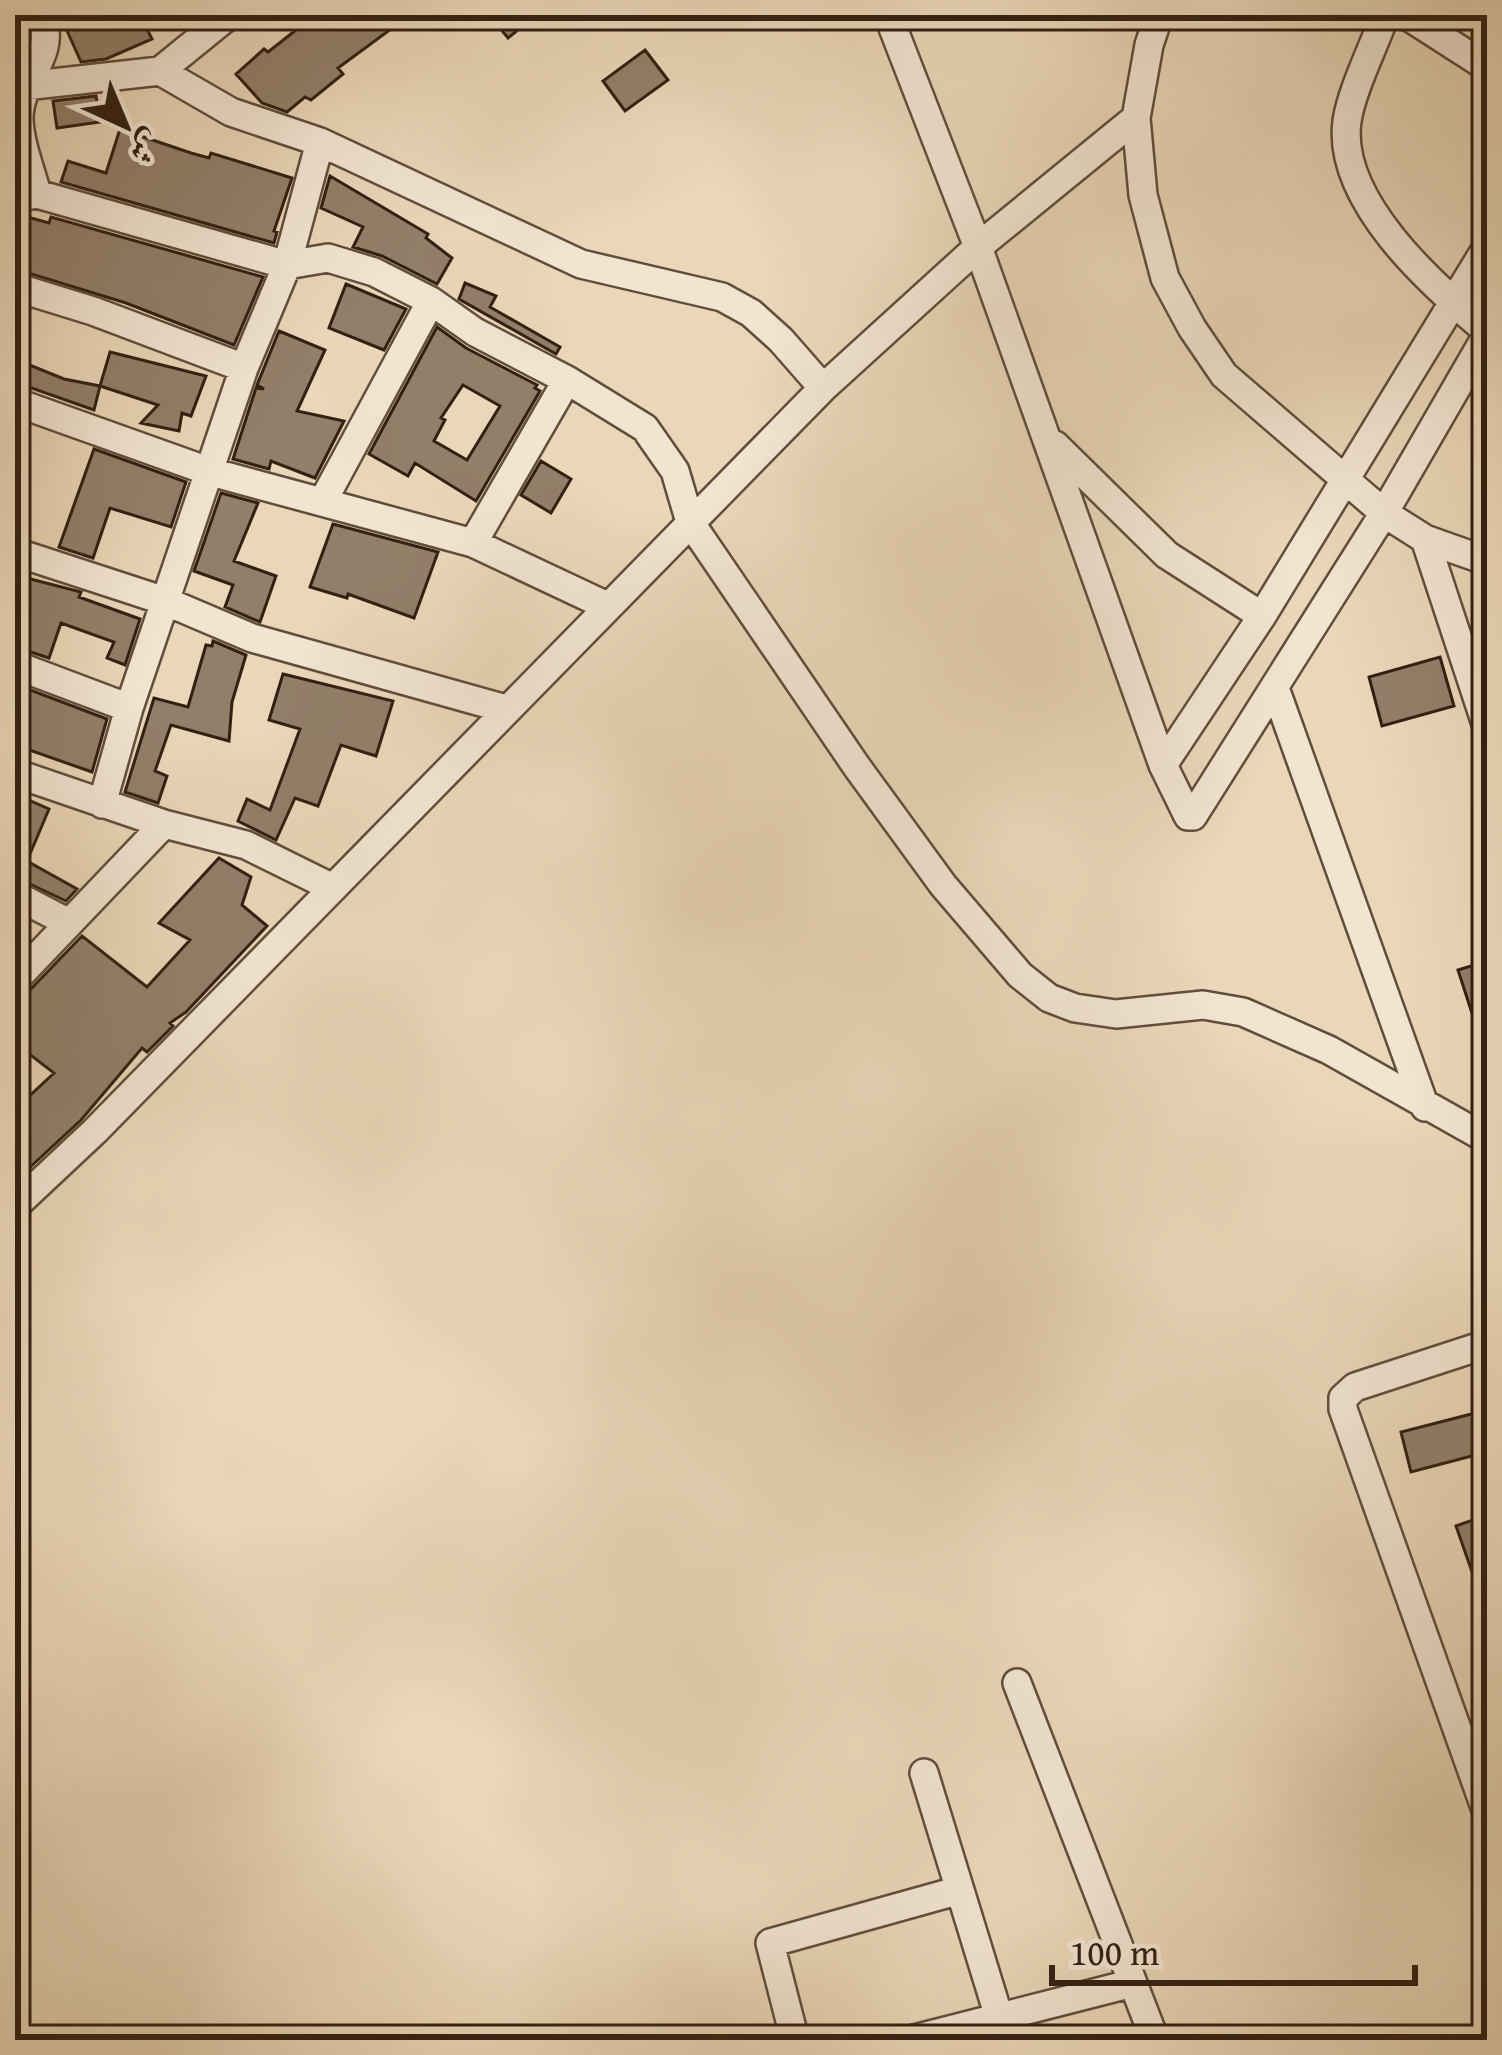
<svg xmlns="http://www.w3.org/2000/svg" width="1502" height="2055" viewBox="0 0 1502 2055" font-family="'Gentium Book Plus',Amiri,serif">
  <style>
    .building { fill: #927f69; stroke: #322013; stroke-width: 3; fill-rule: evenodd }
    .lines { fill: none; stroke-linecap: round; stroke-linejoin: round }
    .minor-casing { stroke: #604e3c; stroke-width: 32 }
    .minor { stroke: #f1e4d1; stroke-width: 27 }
  </style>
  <rect width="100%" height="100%" fill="#ead6b8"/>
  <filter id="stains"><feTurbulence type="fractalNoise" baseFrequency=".00167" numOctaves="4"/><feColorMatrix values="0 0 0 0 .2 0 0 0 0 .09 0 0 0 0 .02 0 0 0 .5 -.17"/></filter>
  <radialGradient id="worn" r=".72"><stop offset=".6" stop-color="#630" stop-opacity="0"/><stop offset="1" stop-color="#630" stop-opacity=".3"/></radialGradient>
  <path class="building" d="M60,15H140L152,39L106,59L81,62Z
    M315,15H410L338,68L343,74L311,100L305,97L287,112L262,103L236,74L264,49L268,52Z
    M489,15H536L508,38Z
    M645,50L668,80L625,111L603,81Z
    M96,96L100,122L57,128L53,101Z
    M120,129L191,153L209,158L211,153L292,178L274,231L277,232L274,243L61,182L68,161L106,173Z
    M330,176L428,234L426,238L452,258L437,284L382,256L353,247L363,227L321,208Z
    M20,215L49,223L51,217L263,277L234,345L126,303L15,269V231Z
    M465,283L496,296L490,307L560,347L556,354L459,299Z
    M346,284L406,309L384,350L329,328Z
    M437,327L466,348L537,385L535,388L540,391L476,501L415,463L408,476L369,454ZM463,385L500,406L467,460L434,441L445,420L441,418Z
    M279,331L325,350L297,411L344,421L315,478L271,461L269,469L233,459L256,388L264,389L257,385Z
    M110,352L206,376L191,416L182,413L179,431L141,423L158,405L100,386Z
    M22,362L64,379L100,386L94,410L20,384Z
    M94,449L186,482L171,527L110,508L93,558L59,547Z
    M541,461L571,479L551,513L521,495Z
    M221,493L258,503L234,561L276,576L260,622L225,607L233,585L194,571Z
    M333,524L438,552L414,618L348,594L347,598L310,587Z
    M15,575L81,592L79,597L140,619L125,665L107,658L114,642L61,623L49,658L15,647Z
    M213,641L246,655L232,702L229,741L171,725L155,771L167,776L158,803L125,792L154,698L188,707L206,645L212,646Z
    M1440,657L1454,706L1382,726L1369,677Z
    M283,674L393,701L376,756L341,745L318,806L295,798L276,840L238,821L247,799L270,810L300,729L269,720Z
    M25,688L107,719L92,772L15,745V715Z
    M15,794L49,809L27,861L77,889L66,901L15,877Z
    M219,858L251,877L242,905L267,926L186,1012L170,1023L173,1026L147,1052L142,1048L81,1120L15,1181V1092L25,1100L54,1073L15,1043V998L28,992L82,936L147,987L190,940L159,923Z
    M1487,961V1046L1483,1047L1458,970Z
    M1487,1410V1452L1411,1472L1401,1432Z
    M1487,1515V1605L1484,1606L1456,1526Z"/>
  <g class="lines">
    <g class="minor-casing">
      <path id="minor" d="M888,15L978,247L1163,765L1188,816H1193L1384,513L1487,335
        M1159,15L1149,45L1136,118L1143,195L1165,278L1192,328L1224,375L1384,513L1425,539L1487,561
        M1385,15C1374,46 1352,89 1347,121C1336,200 1432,285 1487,331
        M1406,15L1487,67
        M160,71L231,112L320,142
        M15,84L25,86L160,71L229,15
        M37,194C31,170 19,142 19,117C20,78 58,55 41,15
        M15,198L37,194L287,265L328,258L374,272L431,301L475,332L567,380L645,428L675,471L690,522L857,767L943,885L1020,975L1049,998L1075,1008L1116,1014L1203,1005L1243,1012L1329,1050L1487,1139
        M15,287L93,311L244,368
        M15,402L211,472L473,543L607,606
        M1055,445L1167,555L1262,616
        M323,501L431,301
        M1425,539L1487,727
        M473,543L567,380
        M15,552L165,601L252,638L506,709
        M15,665L129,708
        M1275,688L1425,1107
        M1163,765L1262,616L1487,247
        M15,773L164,824L246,845L333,888
        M102,804L129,708L244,368L287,265L320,142L581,264L722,297L751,313L781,340L823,388
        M15,895L67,922
        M15,980L164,824
        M15,1206L95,1131L823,388L978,247L1136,118
        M1487,1344L1355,1387L1343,1398V1409L1487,1813
        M1017,1683L1155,2040
        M924,1773L1006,2040
        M795,2040L770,1943L960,1890
        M910,2040L1133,1983"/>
    </g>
    <use href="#minor" class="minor"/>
  </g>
  <rect width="1502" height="2055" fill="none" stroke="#ead6b8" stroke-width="60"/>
  <rect x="18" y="18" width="1466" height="2019" fill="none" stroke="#322013" stroke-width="6"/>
  <rect x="30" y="30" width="1442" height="1995" fill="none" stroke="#322013" stroke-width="3"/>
  <g transform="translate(126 126) rotate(136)" stroke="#f1e4d1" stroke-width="9" paint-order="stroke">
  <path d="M0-9L21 45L0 30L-21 45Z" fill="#322013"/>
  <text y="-18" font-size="33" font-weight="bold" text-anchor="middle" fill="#322013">ش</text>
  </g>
  <path d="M1052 1965v18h363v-18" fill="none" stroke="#322013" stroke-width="6"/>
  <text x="1070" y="1965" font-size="36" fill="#322013" stroke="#f1e4d1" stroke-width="9" paint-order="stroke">100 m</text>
  <rect width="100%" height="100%" filter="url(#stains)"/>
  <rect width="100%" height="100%" fill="url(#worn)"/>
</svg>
